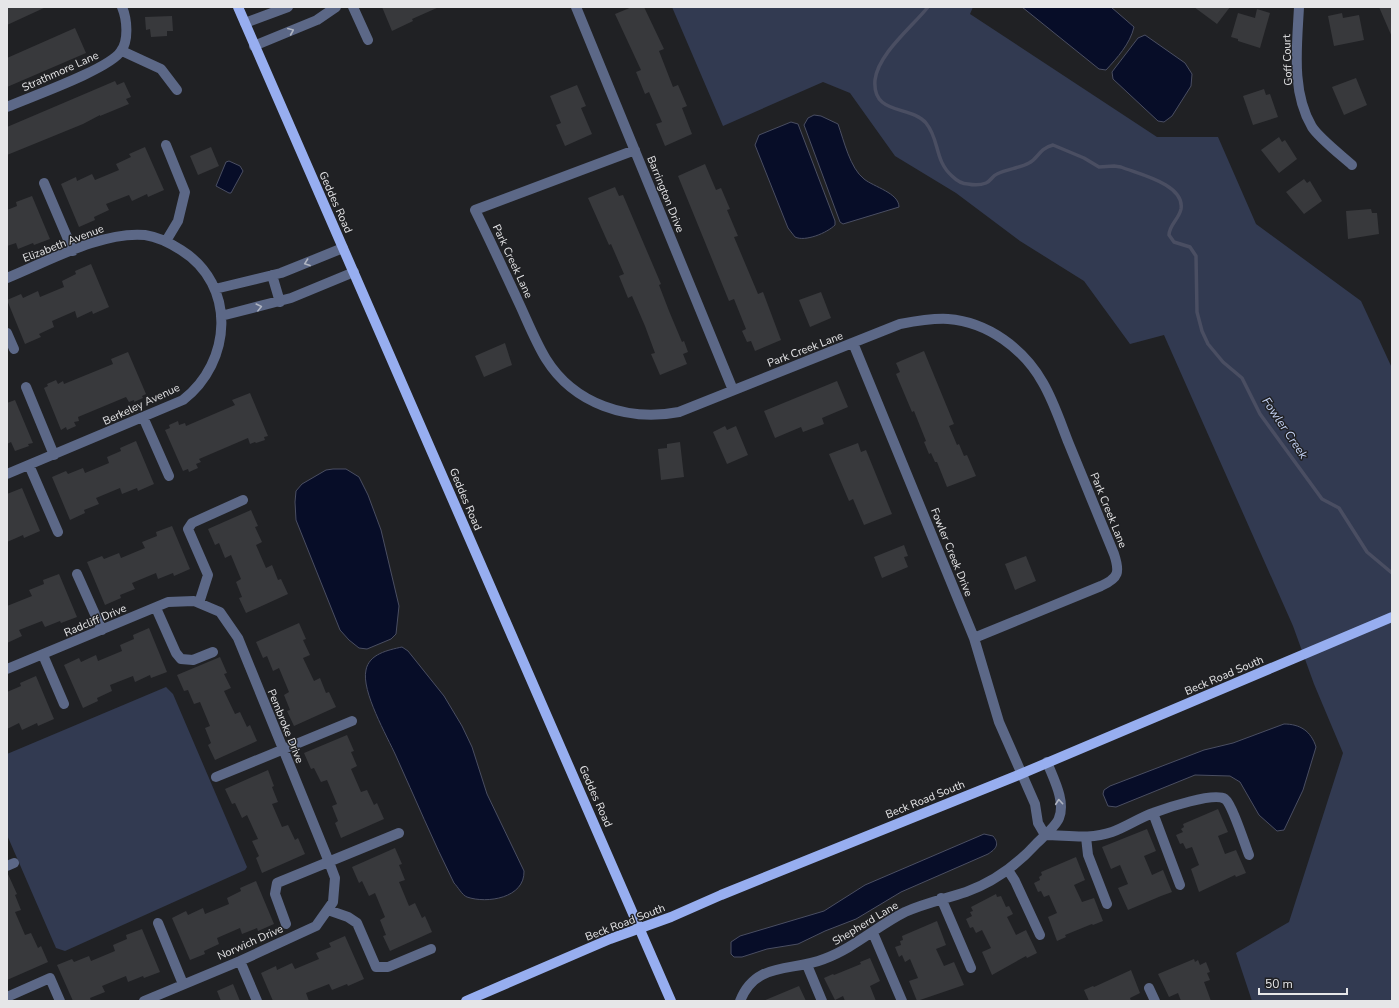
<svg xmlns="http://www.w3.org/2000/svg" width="1399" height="1008" viewBox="0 0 1399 1008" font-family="'Nunito Sans',sans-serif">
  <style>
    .green { fill: #323a51 }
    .water { fill: #070d28; stroke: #4a4e62 }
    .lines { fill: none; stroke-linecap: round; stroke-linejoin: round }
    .stream { stroke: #4a4e62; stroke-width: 3.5 }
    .building { fill: #38393c }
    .minor { stroke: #5c6887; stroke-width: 10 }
    .major { stroke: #97aef0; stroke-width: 10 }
    .oneway { stroke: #afb4c1 }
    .labels { text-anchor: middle; stroke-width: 3; stroke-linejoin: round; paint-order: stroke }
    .street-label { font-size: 11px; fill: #e6e6e8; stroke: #202124 }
    .water-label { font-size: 12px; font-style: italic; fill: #c6d4f7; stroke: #202124 }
  </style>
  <rect width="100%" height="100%" fill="#202124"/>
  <path class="green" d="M672,7H973L970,14L1157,137H1218L1256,224L1361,301L1392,368V1001H1252L1236,953L1289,922L1343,753L1314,684L1293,626L1164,335L1130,344L1084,281L1020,241L956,193L895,156L850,93L823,82L723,126Z
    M166,687L173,694L247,867L245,870L65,951L56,948L7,835V754Z"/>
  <path class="water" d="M1022,7H1111L1134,27C1130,44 1117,58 1106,70L1099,69Z
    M1145,35L1185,63L1192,74L1191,86L1172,116L1164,122L1158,121L1113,79L1112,72L1115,68L1138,38Z
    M814,115L821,116L838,124C844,141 850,168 864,179C874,187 899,193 899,207L843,224L840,222L804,125L808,118Z
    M791,122L798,124L835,221V225C827,233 805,242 795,237L788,228L755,145L759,135Z
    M229,161L240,166L243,171L231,193H229L216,186L226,162Z
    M333,469H346L359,477L368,495L381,530L399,606L396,634L391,639L367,649L359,648L349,640L340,630L296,520L295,502L296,491L302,484L326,470Z
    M402,647L408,651L444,696L462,726L472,747L487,794L524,871C525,898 487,904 467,897C462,895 458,887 454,883C433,841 415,798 396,756C387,736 361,691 366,670C369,654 388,650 402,647Z
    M1284,724C1300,724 1311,731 1316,747L1303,790L1284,830L1277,831L1259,815L1240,782L1230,776L1195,775L1116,807L1108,806L1103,794L1104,790L1110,786L1204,750L1233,743Z
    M984,834L993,836C1000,844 996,849 988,854L901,892L856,919L825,931L798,944L767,949L742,957H734L731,954V942L740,936L824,911L865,885Z"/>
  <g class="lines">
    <path class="stream" d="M928,7C912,27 878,54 875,80C872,116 911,105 926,123C940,140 934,160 952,176C956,180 962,184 968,184C973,185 981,185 986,183C991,181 992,176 997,174C1007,169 1020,168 1029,163C1039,158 1038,149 1053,145L1084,158L1099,167L1114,166L1121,167C1138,174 1185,184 1181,209C1179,219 1169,225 1169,235L1174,242L1190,247L1196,256L1197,312L1202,331L1208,344L1223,362L1242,378L1260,414L1322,499L1339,508L1367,552L1392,573"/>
  </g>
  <path class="building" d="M7,7H46L7,25Z
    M382,7H439L412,19L413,21L392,31Z
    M632,7H644L664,49L659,51L673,87L678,85L687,106L682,108L692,134L665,146L656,124L662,122L649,92L645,94L636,72L641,70L615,14Z
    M1194,7H1230L1217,24Z
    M1379,7H1392V37Z
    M1257,9L1270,13L1260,48L1238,41V39L1231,37L1238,13L1255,18Z
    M1342,13L1343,18L1359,15L1364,40L1334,46L1328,16Z
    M172,16L173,31H167V36L151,37L150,29L146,30L145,17Z
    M75,28L86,53L7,87V58Z
    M1356,78L1367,105L1344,115L1332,87Z
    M115,81L117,85L124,82L131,97L126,99L129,104L100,116V115L83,124L7,155V127Z
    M577,85L586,106L581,108L592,134L565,146L556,125L561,123L550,96Z
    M1264,89L1266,95L1270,94L1278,117L1253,125L1243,96Z
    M1279,137L1282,142L1285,140L1297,159L1279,173L1261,150Z
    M145,147L164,190L148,197L147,194L132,201L129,195L106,204L109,210L94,217L95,220L79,227L61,184L76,177L77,181L92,174L95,180L119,170L116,164L131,157L129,154Z
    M211,147L219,166L198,175L190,156Z
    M705,164L716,190L721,188L730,209L727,210L738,236L734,237L758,294L763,292L781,340L755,351L751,341L747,342L742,331L746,329L734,299L729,301L678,176Z
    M1304,179L1307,183L1310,181L1322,201L1304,214L1286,192Z
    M615,187L619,196L623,195L661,284L659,285L669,311L682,342L684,341L688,352L683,354L687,364L660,375L651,354L655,353L645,326L632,296L628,298L619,276L624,274L611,244L609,245L588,198Z
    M32,196L50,239L34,245L33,243L18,249L16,243L7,246V210L17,206L16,202Z
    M1371,209L1372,213H1377L1379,234L1348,239L1346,211Z
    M91,264L109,307L93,314L92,311L77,318L75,311L52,321L54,327L39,334L41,337L25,344L7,300L21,294L23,298L38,291L40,297L64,287L62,281L76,274L75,271Z
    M821,292L831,318L810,327L799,300Z
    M505,343L512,365L484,377L475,356Z
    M924,351L954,424L949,426L957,445L959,444L964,456L967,455L976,476L947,487L937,462H935L931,453L929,454L924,442L926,441L914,411L912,412L896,374L900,372L896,363Z
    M128,352L146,394L142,396L143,398L134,402V400L129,402L126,397L78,417L79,421L74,422L76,426L67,430L66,427L61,430L44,388L48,386L47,384L56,380L58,384L63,381L64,384L113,364L111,359Z
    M837,381L848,407L822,418L824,424L803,432L801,427L775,438L764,411Z
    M250,393L268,436L264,437L265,440L256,443L255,442L250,444L248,438L199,459L201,462L196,464L198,468L189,472L188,469L183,471L165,430L170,428L169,425L178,421L179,425L185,423L186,426L235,405L232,400Z
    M15,400L33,443L28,444L29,446L15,451L11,442L7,444V403Z
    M725,426L727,430L736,426L748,455L727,464L713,432Z
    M136,441L154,484L138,491L137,488L122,494L120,488L96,498L99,504L84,510L85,513L70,520L52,477L66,471L68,474L83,468L85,473L109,463L107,457L121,451L120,448Z
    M680,442L684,477L661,480L658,449L667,448V444Z
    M858,443L861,452L866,450L892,514L864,525L853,499L849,501L829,454Z
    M22,488L40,531L24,538L23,535L7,542V494Z
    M251,510L258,526L255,527L262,542L256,545L266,568L272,565L278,580L281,579L288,594L246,613L239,598L242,597L236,582L241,579L231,555L225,558L219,543L215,545L208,529Z
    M172,526L190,569L174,576L173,573L158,579L156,573L132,583L135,589L120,595L121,598L105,605L87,562L102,556L104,559L119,553L121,558L145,548L142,542L157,536L156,532Z
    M904,545L908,556L904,557L908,567L882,578L874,557Z
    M1026,556L1036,581L1015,590L1005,564Z
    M59,574L77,617L61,623L60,621L45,627L42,621L19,630L22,636L7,643V606L32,596L29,590L44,584L43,580Z
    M299,623L306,639L303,640L310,655L303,658L314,681L320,678L326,693L329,692L336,707L294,726L287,711L290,710L284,695L289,692L279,668L273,671L267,656L263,658L256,642Z
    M149,628L167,672L151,678L150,675L135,682L133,676L110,685L112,691L97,698L98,701L83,708L64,665L79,658L81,662L96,655L98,661L122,651L120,645L134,639L133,635Z
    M220,657L227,673L224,674L231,688L224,691L235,714L240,712L247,727L250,725L257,741L215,760L208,745L211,743L205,728L210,726L200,702L194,704L188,690L184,691L177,675Z
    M36,676L54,719L38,726L37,723L22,730L19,723L7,729V692L21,686L20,683Z
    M347,735L354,751L351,752L357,766L351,769L361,792L367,790L374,805L377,803L384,819L341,838L335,823L338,821L332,806L337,804L327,780L321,782L314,768L311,769L304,753Z
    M268,770L274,786L272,787L278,802L272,804L282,827L288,825L295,840L298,838L305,854L262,873L256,858L259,856L252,841L258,839L247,815L242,818L235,803L232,804L225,789Z
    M1218,809L1228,832L1218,836L1225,854L1236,850L1246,873L1236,877L1235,875L1199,892L1191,869L1199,865L1192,847L1186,849L1183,843L1180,844L1176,835L1183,832L1181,829L1184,827L1183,824Z
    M1147,829L1156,851L1144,856L1152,875L1163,870L1172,892L1161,896L1128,910L1118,888L1128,884L1120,865L1111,869L1102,847Z
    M395,848L402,864L399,865L405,880L399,882L409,906L415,903L422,918L425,916L432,932L390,951L383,936L386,935L380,920L385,917L375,893L369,896L362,881L359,883L352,867Z
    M1076,857L1085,880L1074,885L1082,902L1094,898L1103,921L1093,925L1092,924L1065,935L1066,937L1057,941L1048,917L1057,913L1049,895L1044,897L1041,891L1038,892L1034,883L1040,880L1039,877L1042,875L1041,872Z
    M7,872L17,894L15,895L21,910L15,912L25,935L31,933L38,948L41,946L48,962L7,980Z
    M256,881L274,924L258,931L257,928L242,934L240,928L217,938L219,944L204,951L205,954L190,960L172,918L186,911L188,915L203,908L205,914L229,904L227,898L241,891L240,888Z
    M996,894L997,897L1001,896L1006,907L1009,906L1013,914L1007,917L1016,935L1026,930L1037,953L1027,958L1026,956L992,975L982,952L991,948L982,930L976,933L973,927L970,928L966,919L972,916L970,912L973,911L971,907Z
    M937,921L946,945L936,949L944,966L954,962L964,985L917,1001L909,981L918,978L910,959L905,962L902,955L899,957L895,947L901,945L900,941L903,940L902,936Z
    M142,929L160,972L144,978L143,976L128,982L126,976L102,986L105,992L90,998L91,1001H73L57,965L72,959L74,962L89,956L91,961L115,951L113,945L127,939L126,935Z
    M345,936L364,979L348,986L347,984L332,990L329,984L306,993L309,1001H273L261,973L276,966L277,970L292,963L295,969L319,959L316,953L331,947L329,943Z
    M870,958L880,981L870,986L876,1001H845L843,996L835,1000L824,978L833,974L834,975L861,964L860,962Z
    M1194,959L1195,962L1198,960L1200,965L1206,962L1210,972L1207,973L1210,980L1204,982L1211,1001H1181L1178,993L1169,997L1158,974Z
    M1131,970L1140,993L1130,998L1131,1001H1089L1084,990L1093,986L1094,987Z
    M233,984L240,1001H221L217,991Z
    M799,986L806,1001H763Z"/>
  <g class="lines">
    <path class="minor" d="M353,7L368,40
      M576,7L733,390
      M1299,7C1297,46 1291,92 1312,127C1319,138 1342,156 1352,165
      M245,23L288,7
      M254,46L317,20L336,7
      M122,51L161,69L177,90
      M7,107C30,97 110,69 121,51C129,40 127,19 122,7
      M166,145L185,192L178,221L166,241
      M635,150L475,210C490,240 504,271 518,301C527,320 535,341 546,359C574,404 628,422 679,412L900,324C916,321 932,318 948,319C988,322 1024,349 1043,383C1054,402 1061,424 1069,444C1084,481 1099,517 1114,554C1120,572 1119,578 1101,586L974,638
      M44,183L73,251
      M272,275L280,302
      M7,278C47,262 101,231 145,235C159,237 170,243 181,250C237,285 232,362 183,400L7,474
      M215,289L281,273L343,248
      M221,316L291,298L354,272
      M7,333L14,349
      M853,343L974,638L999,722L1035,804L1038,823L1045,835
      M26,387L54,455
      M143,417L169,476
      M29,465L58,532
      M77,574L102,630
      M199,603L208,575L188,529L192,523L243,500
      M156,608L176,653L181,659L193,660L213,652
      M43,655L64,704
      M7,669L168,602L194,601L220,612L238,638L329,862L335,878L333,902L316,926L240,961L144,1001
      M216,777L352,721
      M1153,813L1180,885
      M1045,835C1067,835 1089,840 1112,832C1126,827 1139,818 1153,813C1166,808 1214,792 1225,799C1232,804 1245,845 1249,855
      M1086,837L1088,855L1107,904
      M7,866L14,863
      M1008,870L1015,881L1040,935
      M941,898L971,968
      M328,910L348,917L357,923L376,967H388L431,949
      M158,923L183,984
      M286,924L275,894L277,883L399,833
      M873,933L902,1001
      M240,961L257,1001
      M807,965L822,1001
      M1149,988L1155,1001
      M7,997L50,978L60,1001
      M740,1001C756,961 791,972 824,959C854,948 877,926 905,912C925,903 945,899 966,892C994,882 1017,865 1037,843C1043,837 1057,825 1059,818C1066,801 1053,778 1047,762"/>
    <path class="major" d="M238,7L671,1001
      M466,1001L610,939L671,917L721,895L1016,776L1392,617"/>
  </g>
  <defs><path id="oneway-chevron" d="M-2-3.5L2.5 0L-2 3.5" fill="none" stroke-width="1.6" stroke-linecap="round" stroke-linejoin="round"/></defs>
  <g class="oneway">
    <use href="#oneway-chevron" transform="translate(291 31) rotate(-23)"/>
    <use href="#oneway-chevron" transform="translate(307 263) rotate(160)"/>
    <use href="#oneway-chevron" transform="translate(259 307) rotate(-14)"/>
    <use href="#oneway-chevron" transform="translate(1059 802) rotate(-95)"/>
  </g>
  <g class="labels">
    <g class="street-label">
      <text transform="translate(1287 60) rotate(-92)" y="4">Goff Court</text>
      <text transform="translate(60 71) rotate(-24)" y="4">Strathmore Lane</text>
      <text transform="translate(666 194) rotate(68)" y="4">Barrington Drive</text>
      <text transform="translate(336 202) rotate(66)" y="4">Geddes Road</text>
      <text transform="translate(63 243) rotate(-21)" y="4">Elizabeth Avenue</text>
      <text transform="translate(513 261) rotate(65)" y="4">Park Creek Lane</text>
      <text transform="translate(805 349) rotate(-21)" y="4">Park Creek Lane</text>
      <text transform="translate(141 404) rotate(-25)" y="4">Berkeley Avenue</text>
      <text transform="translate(466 499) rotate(67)" y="4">Geddes Road</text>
      <text transform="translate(1109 510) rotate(68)" y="4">Park Creek Lane</text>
      <text transform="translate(952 552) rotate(68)" y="4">Fowler Creek Drive</text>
      <text transform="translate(95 620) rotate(-23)" y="4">Radcliff Drive</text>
      <text transform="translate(1224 675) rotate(-23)" y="4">Beck Road South</text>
      <text transform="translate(286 726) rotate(68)" y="4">Pembroke Drive</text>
      <text transform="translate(596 796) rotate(66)" y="4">Geddes Road</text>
      <text transform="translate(925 799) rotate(-22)" y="4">Beck Road South</text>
      <text transform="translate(625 922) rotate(-21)" y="4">Beck Road South</text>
      <text transform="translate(865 923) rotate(-31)" y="4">Shepherd Lane</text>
      <text transform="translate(250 942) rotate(-24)" y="4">Norwich Drive</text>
    </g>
    <g class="water-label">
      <text transform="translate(1285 428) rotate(56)" y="4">Fowler Creek</text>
    </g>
  </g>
  <rect width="1399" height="1008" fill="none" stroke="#e6e6e8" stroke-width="16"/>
  <path d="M1259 988v6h88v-6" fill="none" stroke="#e6e6e8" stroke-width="2"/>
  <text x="1265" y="988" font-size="12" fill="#e6e6e8" stroke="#202124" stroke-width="3" paint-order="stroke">50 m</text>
</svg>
